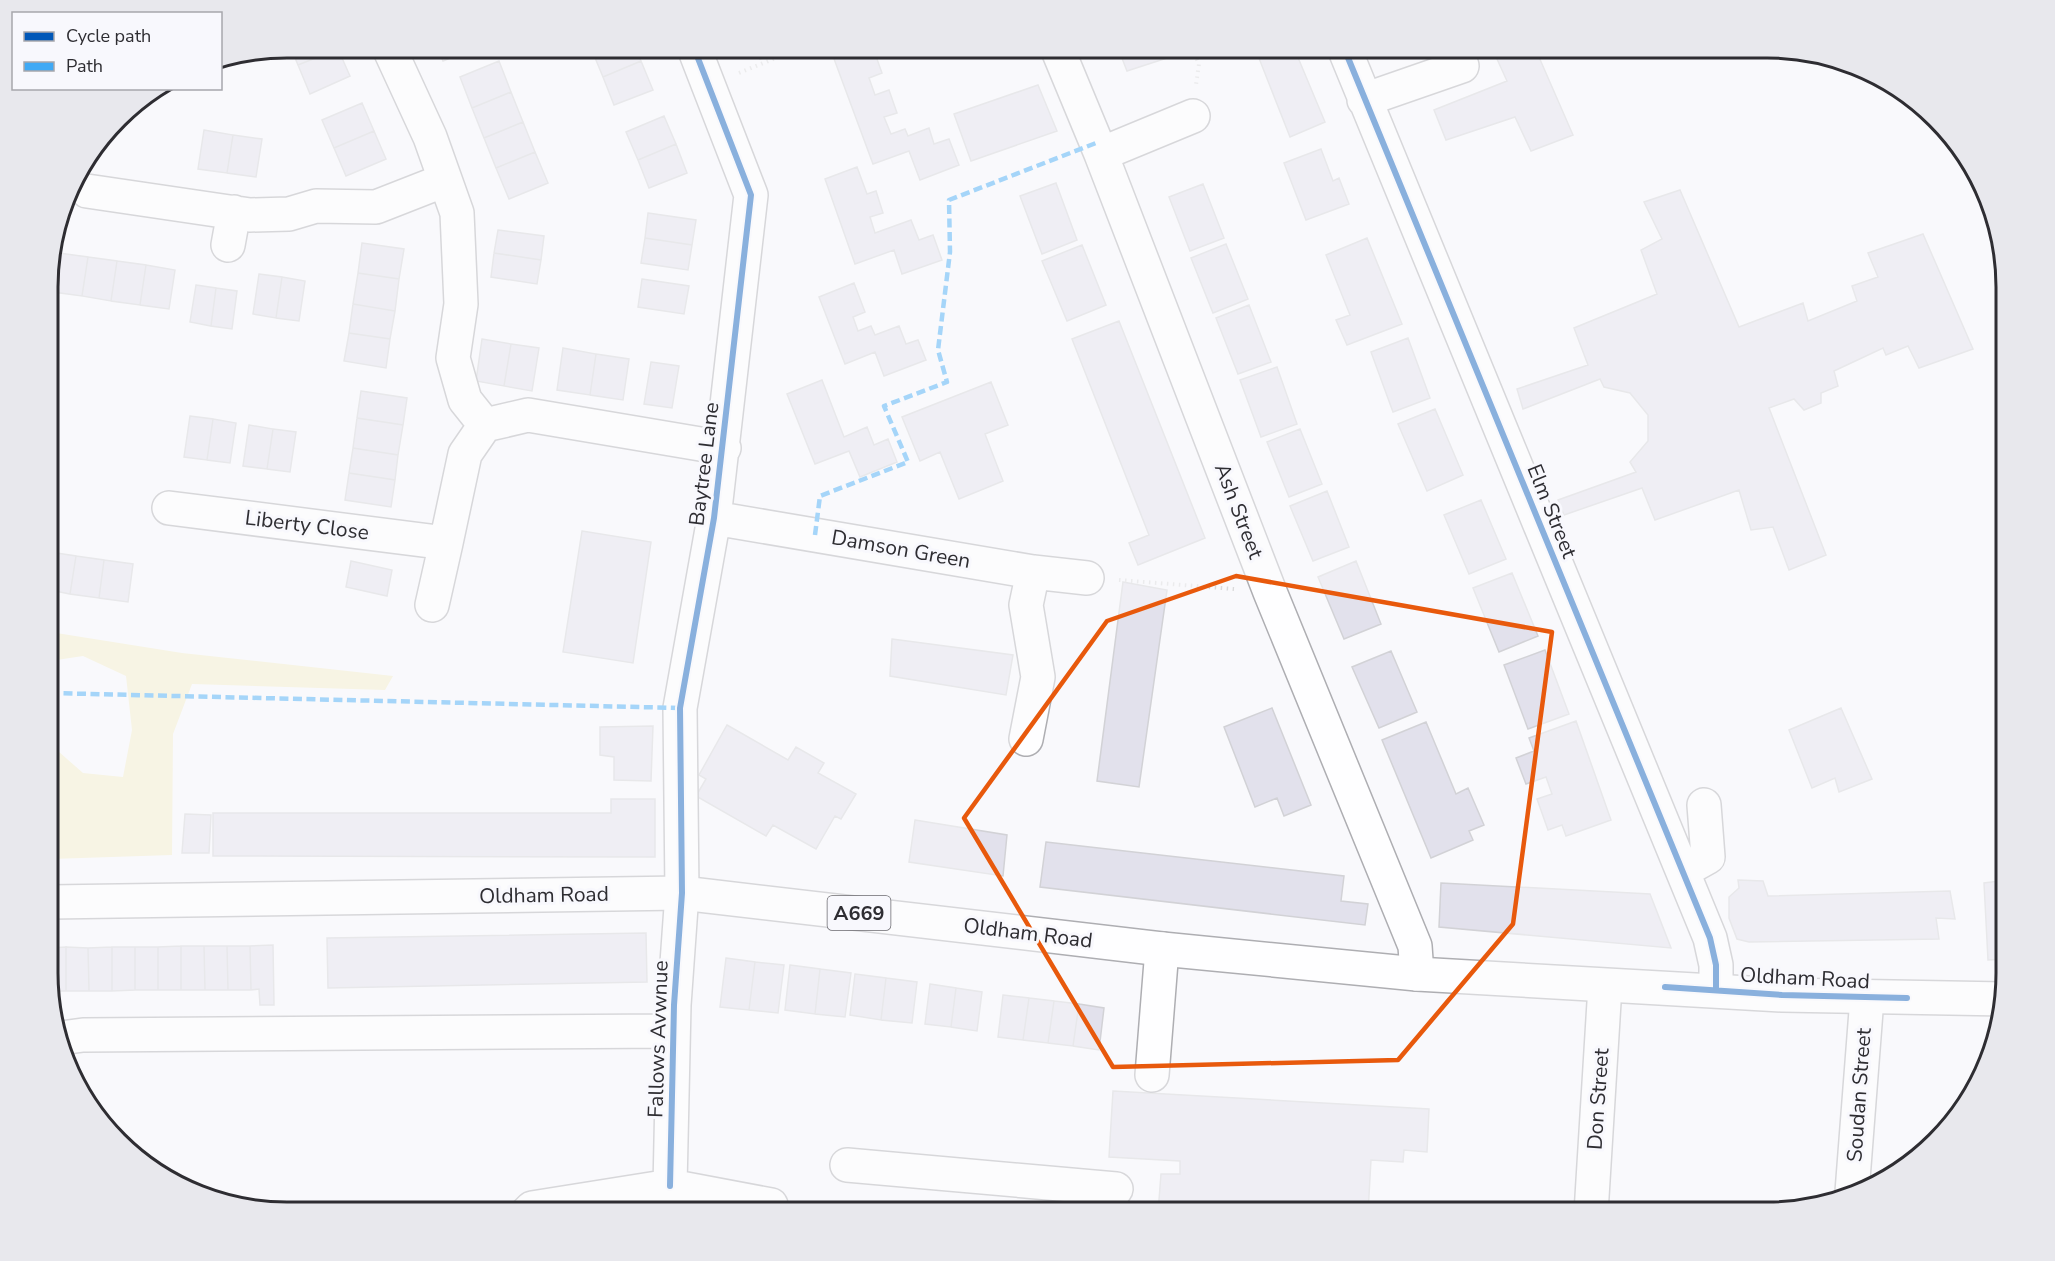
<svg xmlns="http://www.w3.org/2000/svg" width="2055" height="1261" viewBox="0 0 2055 1261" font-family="'Nunito Sans',sans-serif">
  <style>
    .green { fill: #f3edc8 }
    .building { fill: #e2e1ec; stroke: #d2d2d6; stroke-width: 1.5 }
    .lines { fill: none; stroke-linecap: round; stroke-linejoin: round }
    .minor-casing { stroke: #aeaeb2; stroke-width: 36 }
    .major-casing { stroke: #aeaeb2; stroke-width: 36 }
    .path { stroke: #dadadb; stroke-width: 4; stroke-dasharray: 1.5 4.5; stroke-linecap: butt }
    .minor { stroke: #fefeff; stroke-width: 33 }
    .major { stroke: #fefeff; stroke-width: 33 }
    .quiet { stroke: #3fa9f5; stroke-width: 4.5; stroke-dasharray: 9 4.5; stroke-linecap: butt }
    .cycleway-casing { stroke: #f8f8fd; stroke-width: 10 }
    .cycleway { stroke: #0057b8; stroke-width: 6 }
    .marked { fill: none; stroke: #e8590c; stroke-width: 4.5; stroke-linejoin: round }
    .labels { text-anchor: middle; stroke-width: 6; stroke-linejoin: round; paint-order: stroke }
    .shield { fill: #f8f8fd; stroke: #6b6a6f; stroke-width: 1.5 }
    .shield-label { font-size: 20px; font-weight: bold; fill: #2e2d32 }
    .street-label { font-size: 21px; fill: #2e2d32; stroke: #f8f8fd }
    .rim { fill: none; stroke: #2e2d32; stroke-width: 3 }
  </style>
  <rect width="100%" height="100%" fill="#f9f9fc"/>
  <path class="green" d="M50,632L182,653L393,676L385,690L192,684L173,734L172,855L51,859L50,744L83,773L123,777L132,730L126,676L83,656L50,661Z"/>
  <path class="building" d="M291,48H338V49L298,65Z
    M437,48H475L443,61Z
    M591,48H635L641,61L603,77Z
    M755,48H787L760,59Z
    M830,48H861L862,51L873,48L882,73L869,78L875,95L889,90L897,113L884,117L891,134L905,129L908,136L929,128L934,144L949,139L959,165L920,180L909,151L873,164Z
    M1118,48H1166L1170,57L1127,71Z
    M1255,48H1294L1325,122L1290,137Z
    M1492,48H1535L1573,135L1531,151L1515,117L1446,140L1434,110L1507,81Z
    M338,49L350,76L310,94L298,65Z
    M499,61L511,92L472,108L460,77Z
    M641,61L653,90L614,105L603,77Z
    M1038,85L1057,131L971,161L954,114Z
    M511,92L523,122L484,138L472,108Z
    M362,103L374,131L334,148L322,120Z
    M664,116L676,144L638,160L626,132Z
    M523,122L535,152L496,168L484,138Z
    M204,130L233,135L227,173L198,169Z
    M374,131L386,159L346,176L334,148Z
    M233,135L262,139L256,177L227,173Z
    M676,144L687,173L649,188L638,160Z
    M1321,149L1333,181L1339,178L1349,204L1306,220L1284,163Z
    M535,152L548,183L509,199L496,168Z
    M857,167L867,194L876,191L883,213L870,217L875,233L911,220L919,240L933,235L942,260L902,274L894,250L855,264L825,179Z
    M1056,183L1077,240L1042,254L1020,196Z
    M1203,184L1224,238L1190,251L1169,197Z
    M1680,190L1739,327L1803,303L1808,321L1857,301L1852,286L1878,277L1868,253L1923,234L1973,349L1919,368L1908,346L1886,355L1883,348L1834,371L1838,386L1821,393V403L1804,410L1794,399L1769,408L1826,555L1789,570L1773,527L1751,530L1739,490L1655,520L1642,488L1564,515L1558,500L1636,472L1630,462L1648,441V415L1630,393L1604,387L1600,379L1523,409L1517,389L1588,365L1574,328L1657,294L1641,250L1662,239L1644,202Z
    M648,213L696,220L692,245L645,238Z
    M498,230L544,236L541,260L494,253Z
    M645,238L692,245L688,270L641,263Z
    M1367,238L1402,324L1347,345L1336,320L1350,315L1326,255Z
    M362,243L404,249L399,279L358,273Z
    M1226,244L1248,299L1213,313L1191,258Z
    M1082,245L1106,305L1067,321L1042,261Z
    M59,253L88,257L82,296L53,292Z
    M494,253L541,260L537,284L491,277Z
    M88,257L117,261L111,301L82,296Z
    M117,261L146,265L140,305L111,301Z
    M146,265L175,270L169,309L140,305Z
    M358,273L399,279L395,311L353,304Z
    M259,274L282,277L276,318L253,314Z
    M282,277L305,281L299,321L276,318Z
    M642,279L689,286L684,314L638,307Z
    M854,283L865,312L853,317L858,331L871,326L875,335L899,326L906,344L918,340L926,360L884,376L875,352L845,364L819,297Z
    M196,285L216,288L211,326L190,322Z
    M216,288L237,291L232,329L211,326Z
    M353,304L395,311L390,339L349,333Z
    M1249,305L1271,362L1238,374L1216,318Z
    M1119,321L1205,538L1138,565L1129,543L1149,535L1072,339Z
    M349,333L390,339L386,368L344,361Z
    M1408,338L1430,398L1393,412L1371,352Z
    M482,339L511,344L504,386L476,381Z
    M511,344L539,348L532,391L504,386Z
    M563,348L596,354L590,395L557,390Z
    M596,354L629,359L623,400L590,395Z
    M651,362L679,366L672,408L644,404Z
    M1277,367L1297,424L1261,437L1240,380Z
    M822,380L844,437L867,427L874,445L888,439L897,462L860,477L849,451L815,464L787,394Z
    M991,382L1008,425L985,434L1003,481L959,499L940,452L920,461L902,417Z
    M361,391L407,398L403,425L357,418Z
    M1435,409L1463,475L1427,491L1398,424Z
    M190,416L213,419L207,460L184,457Z
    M357,418L403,425L398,455L353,448Z
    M213,419L236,423L230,463L207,460Z
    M249,425L273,429L267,469L243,466Z
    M273,429L296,432L290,472L267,469Z
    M1300,429L1322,484L1289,497L1267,442Z
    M353,448L398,455L395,480L349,473Z
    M349,473L395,480L391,507L345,500Z
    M1327,491L1349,547L1313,561L1290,506Z
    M1481,500L1506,559L1469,574L1444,515Z
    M582,531L651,542L633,663L563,652Z
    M50,552L76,556L70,594L50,590Z
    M76,556L104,560L99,598L70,594Z
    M104,560L133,564L128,602L99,598Z
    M351,561L392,570L387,596L346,587Z
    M1356,561L1381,624L1344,639L1318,577Z
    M1512,573L1538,636L1499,652L1473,588Z
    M1123,582L1167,590L1139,787L1097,781Z
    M892,639L1013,655L1006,695L890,676Z
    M1545,650L1569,714L1528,729L1504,665Z
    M1391,651L1417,712L1379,728L1352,667Z
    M1272,708L1311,805L1284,816L1277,798L1255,807L1224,727Z
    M1841,708L1872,779L1839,792L1835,778L1812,788L1789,730Z
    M1576,721L1611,820L1566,836L1562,825L1548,830L1537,799L1552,794L1546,777L1526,784L1516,758L1534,751L1529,738Z
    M1426,722L1456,794L1468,788L1484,825L1469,831L1473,840L1431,858L1382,740Z
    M727,725L788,760L796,747L824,763L818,773L856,794L841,819L835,816L816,849L773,825L766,836L696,796L706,779L699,775Z
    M653,726L651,781L614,780V757L600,755V727Z
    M611,799H655V857L213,856V813H611Z
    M185,814L211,815L209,853H182Z
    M915,820L1007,835L1003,876L909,862Z
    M1046,842L1344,876L1341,901L1368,904L1365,925L1040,887Z
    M1738,880L1763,881L1768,896L1950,891L1955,919L1936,918L1939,939L1749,942L1737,939L1729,918V897L1739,888Z
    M2007,880V959L1988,960L1984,883Z
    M1441,883L1650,894L1671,948L1439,927Z
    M646,933L647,982L328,988L327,938Z
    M273,945L274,1005H260L259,989L251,990L250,946Z
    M181,946V990H158V947Z
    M181,946H204L205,990H181Z
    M204,946H227L228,990H205Z
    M227,946H250L251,990H228Z
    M66,947V991H50V948Z
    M66,947L88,948L89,991H66Z
    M112,947V991H89L88,948Z
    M112,947H135V990L112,991Z
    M135,947H158V990H135Z
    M726,958L755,962L749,1010L720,1007Z
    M755,962L784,965L778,1013L749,1010Z
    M790,965L820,969L815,1014L785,1010Z
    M820,969L851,973L845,1017L815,1014Z
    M855,974L886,978L881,1020L850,1015Z
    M886,978L917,982L912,1023L881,1020Z
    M930,984L956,988L951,1027L925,1024Z
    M956,988L982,992L977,1031L951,1027Z
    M1003,995L1029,998L1023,1040L998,1037Z
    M1029,998L1054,1001L1048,1043L1023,1040Z
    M1054,1001L1079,1004L1073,1046L1048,1043Z
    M1079,1004L1104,1008L1099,1050L1073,1046Z
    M1113,1091L1429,1109L1427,1152L1404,1150L1403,1162L1371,1160L1368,1213H1158L1161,1174H1180V1161L1109,1157Z
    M1727,1207L1795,1209L1783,1213H1727Z"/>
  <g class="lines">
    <g class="minor-casing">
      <path id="minor" d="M389,48L430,137L457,213L461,304L453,358L465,400L485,425L528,415L724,448
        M1057,48L1101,154L1270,592L1415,946L1417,974
        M1344,48L1710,938L1716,965V990
        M1364,100L1462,66
        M1101,154L1193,116
        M87,191L250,215L289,214L316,206L376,207L445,180
        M228,245L234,212
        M169,508L446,543L465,454L485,425
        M714,518L1033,572L1087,578
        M432,605L446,543
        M1026,739L1038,677L1026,605L1033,572
        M1683,871L1708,857L1704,805
        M61,1038L83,1035L673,1031
        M1152,1075L1162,949
        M847,1165L1116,1189L1097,1213
        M670,1186L674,1005L682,893L680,708L714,518L751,195L694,48
        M1852,1192L1867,998
        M527,1213L532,1208L670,1186L771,1205L770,1213
        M1591,1213L1605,986"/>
    </g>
    <g class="major-casing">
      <path id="major" d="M50,902L682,893L1162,949L1417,974L1782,995L2005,999"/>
    </g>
    <path class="path" d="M1192,48L1199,64L1196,85
      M739,73L800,48
      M1119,580L1234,589"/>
    <use href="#minor" class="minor"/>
    <use href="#major" class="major"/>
    <path class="quiet" d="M815,535L820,496L908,462L884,406L947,382L938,350L950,252L949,200L1096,143
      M50,693L680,708"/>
    <g class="cycleway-casing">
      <path id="cycleway" d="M1344,48L1710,938L1716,965V990
        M1665,987L1782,995L1907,998
        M670,1186L674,1005L682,893L680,708L714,518L751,195L694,48"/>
    </g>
    <use href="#cycleway" class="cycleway"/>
  </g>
  <path d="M0 0H2055V1261H0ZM1236,576L1552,632L1513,924L1398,1060L1113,1067L964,818L1107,621Z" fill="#f9f9fc" fill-opacity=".55" fill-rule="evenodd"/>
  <path class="marked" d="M1236,576L1552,632L1513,924L1398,1060L1113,1067L964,818L1107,621Z"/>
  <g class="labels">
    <rect class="shield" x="827.5" y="896" width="63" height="34" rx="4.5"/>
    <g class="shield-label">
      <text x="859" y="920">A669</text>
    </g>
    <g class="street-label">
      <text transform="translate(704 464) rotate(-83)" y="7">Baytree Lane</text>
      <text transform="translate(1239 511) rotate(69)" y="7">Ash Street</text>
      <text transform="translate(1552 511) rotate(68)" y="7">Elm Street</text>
      <text transform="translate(307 525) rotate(7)" y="7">Liberty Close</text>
      <text transform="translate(901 549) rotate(10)" y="7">Damson Green</text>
      <text transform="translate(544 895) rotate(-1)" y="7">Oldham Road</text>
      <text transform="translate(1028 933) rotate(7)" y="7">Oldham Road</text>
      <text transform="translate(1805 978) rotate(3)" y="7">Oldham Road</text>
      <text transform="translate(658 1039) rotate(-88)" y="7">Fallows Avwnue</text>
      <text transform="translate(1859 1095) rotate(-86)" y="7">Soudan Street</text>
      <text transform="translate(1598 1099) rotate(-86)" y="7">Don Street</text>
    </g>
  </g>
  <path d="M0 0H2055V1261H0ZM287 58H1767A229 229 0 0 1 1996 287V973A229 229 0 0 1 1767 1202H287A229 229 0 0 1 58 973V287A229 229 0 0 1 287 58Z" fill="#e8e8ed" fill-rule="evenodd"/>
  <path class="rim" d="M287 58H1767A229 229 0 0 1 1996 287V973A229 229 0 0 1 1767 1202H287A229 229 0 0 1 58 973V287A229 229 0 0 1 287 58Z"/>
  <rect x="12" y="12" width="210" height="78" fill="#f8f8fd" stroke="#a7a7ac" stroke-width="1.5"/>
  <rect x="24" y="32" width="30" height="9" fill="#0057b8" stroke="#a7a7ac" stroke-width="1.5"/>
  <text x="66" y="42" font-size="18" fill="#2e2d32">Cycle path</text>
  <rect x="24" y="62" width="30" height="9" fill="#3fa9f5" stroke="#a7a7ac" stroke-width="1.5"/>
  <text x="66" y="72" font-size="18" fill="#2e2d32">Path</text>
</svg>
